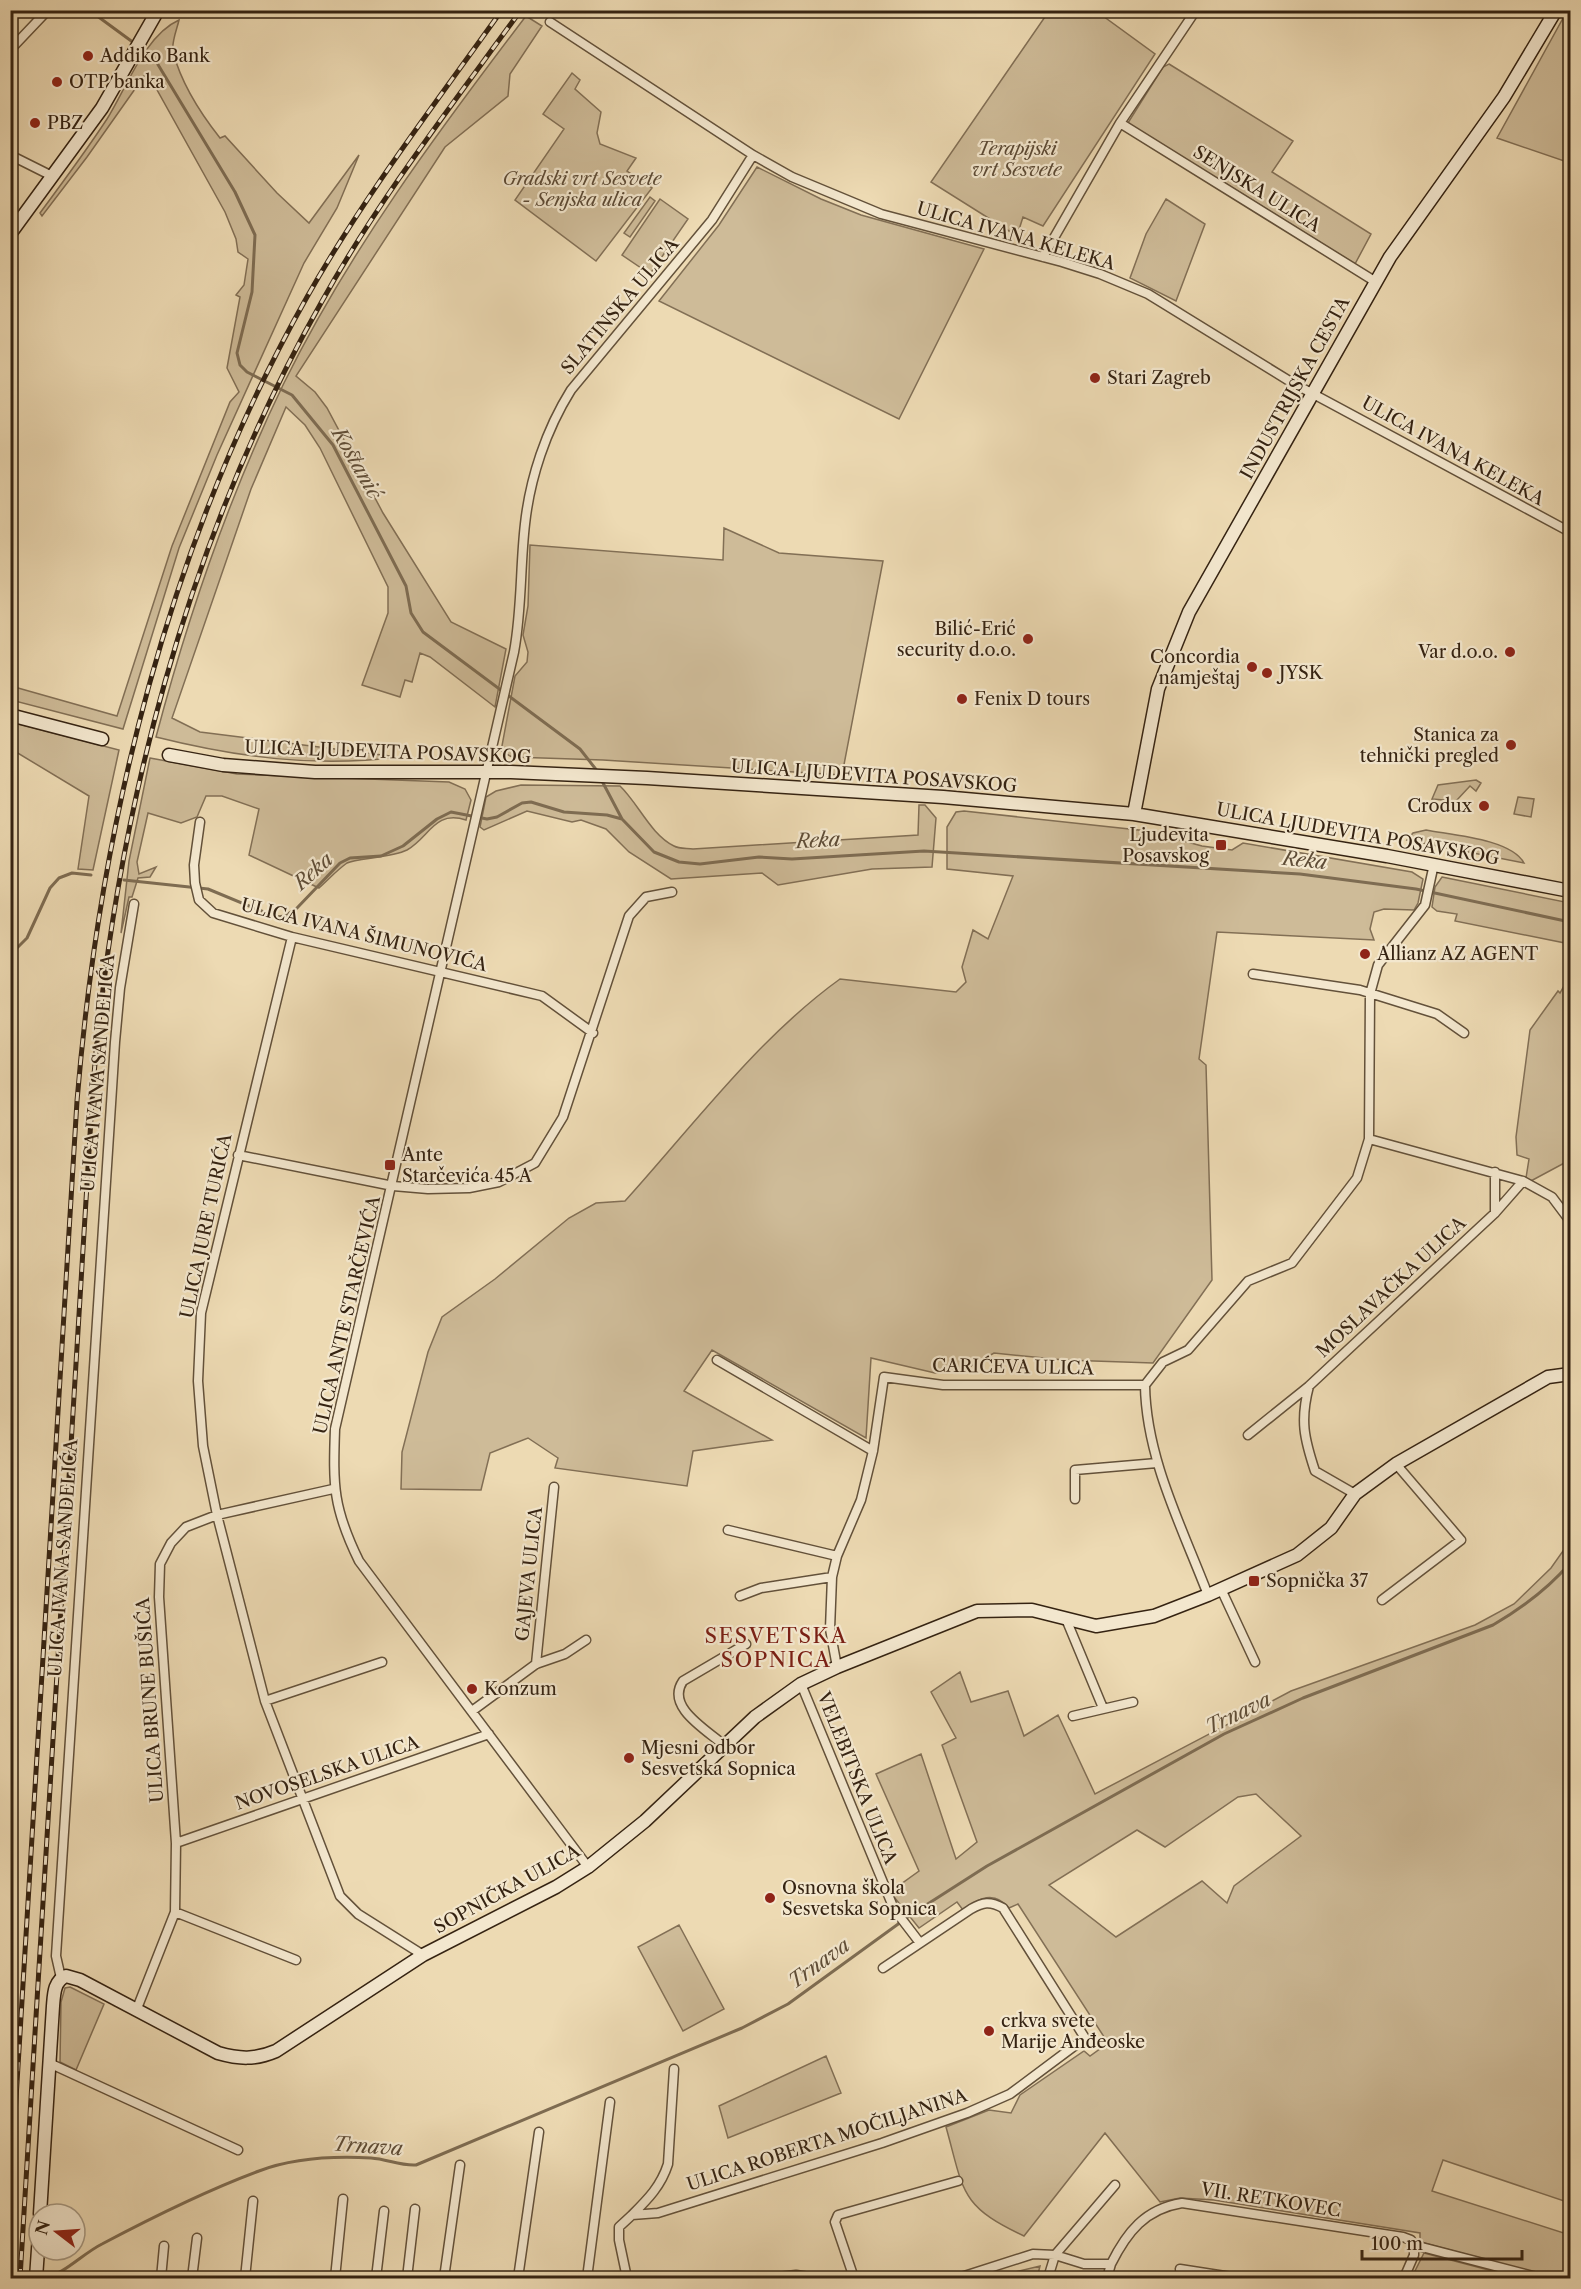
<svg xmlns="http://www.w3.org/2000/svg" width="1581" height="2289" viewBox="0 0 1581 2289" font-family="'Libre Caslon Text',serif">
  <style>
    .green { fill: #cebb98; stroke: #826f55; stroke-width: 1.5; fill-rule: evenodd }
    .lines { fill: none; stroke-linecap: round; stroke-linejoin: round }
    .stream { stroke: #7e6c52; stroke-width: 3 }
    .street-casing { stroke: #63513a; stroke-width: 11 }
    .secondary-casing { stroke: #352312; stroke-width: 15 }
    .street { stroke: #f3e7ce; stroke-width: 8 }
    .secondary { stroke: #f3e7ce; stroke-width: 12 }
    .rail-casing { stroke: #352312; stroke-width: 5 }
    .rail { stroke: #f3e7ce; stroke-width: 3; stroke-dasharray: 9; stroke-linecap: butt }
    .poi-dot { fill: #8f2418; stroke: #f3e7ce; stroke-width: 2 }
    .labels { text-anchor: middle; stroke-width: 4.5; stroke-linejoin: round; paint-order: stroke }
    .poi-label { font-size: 18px; fill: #352312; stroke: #f3e7ce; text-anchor: start }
    .park-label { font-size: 18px; font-style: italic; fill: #5b4934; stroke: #f3e7ce }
    .street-label { font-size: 18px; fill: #352312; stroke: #f3e7ce }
    .water-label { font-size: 20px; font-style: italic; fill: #5f4d37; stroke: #f3e7ce }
    .quarter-label { font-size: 21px; letter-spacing: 1.5px; fill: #7a1f14; stroke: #f3e7ce }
  </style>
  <rect width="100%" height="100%" fill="#eddab3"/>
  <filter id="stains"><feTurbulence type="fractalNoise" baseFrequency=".00333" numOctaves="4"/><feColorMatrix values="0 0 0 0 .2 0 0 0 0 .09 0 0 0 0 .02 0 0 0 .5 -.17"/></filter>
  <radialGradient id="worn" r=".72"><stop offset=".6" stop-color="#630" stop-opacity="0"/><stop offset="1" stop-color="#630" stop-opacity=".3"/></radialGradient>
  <path class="green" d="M1049,11H1096L1155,54L1043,226L1023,217L1017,236L931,182Z
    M1567,11H1570V163L1497,138Z
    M526,16L542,26L510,74L508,96L445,147L296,376L315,392L327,408L383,513L451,622L506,649L495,707L430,657L420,653L412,682L405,680L400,697L362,685L388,613V587L320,448L305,425L286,407L251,489L172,718L200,732L398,757C316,768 236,757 156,737C188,616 229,496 284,383C349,251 437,133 526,16Z
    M179,20C177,29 171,43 173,52C181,82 201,114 220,138L225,136L277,193L309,223L359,155L337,208L304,263L217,455L179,548L123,729L11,700V686L117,716L172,546L230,402L239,392L227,368L240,297L236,295L244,285L248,259L238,252L236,239L225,212L147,72L87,157L42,216L40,213C63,182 86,151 107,119C126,89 145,35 179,20Z
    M1169,64L1293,141L1272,172L1371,234L1355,264L1225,183L1126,126L1163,67Z
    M572,73L580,80L575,89L601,112L597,133L600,144L636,158L627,171L652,188L596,261L515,200L564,129L543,114Z
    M757,167L821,199L861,215L984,249L899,419L659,301L719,225Z
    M650,197L655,201L630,237L624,233Z
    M660,199L688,219L650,274L622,255Z
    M1166,199L1205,224L1176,301L1130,278L1146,234Z
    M724,528L779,553L883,561L842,775L603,760L512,757L501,751L515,676L527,662L528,652L523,635L528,606L530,545L723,560Z
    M11,722L119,750L93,870L78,869L89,796L11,749Z
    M150,758L237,774L449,782L465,789L471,800L466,820C434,810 430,837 407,850C391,858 356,858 347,863C337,870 328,880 319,888L249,855L259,809L222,796H206L197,817L181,823L148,813L137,862L139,874L156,867L150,877L138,878L132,897H129L121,933L129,861Z
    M1476,780L1481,783L1476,791L1470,786L1456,801L1432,799L1438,785Z
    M521,785L620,786C638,803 651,835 674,846C679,849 687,848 693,849L918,835L919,805H925L936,818L932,867L872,869L778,885L762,873L671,879L629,852L606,829L581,820L572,822L527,811L484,830L480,827L486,797L496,791Z
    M1518,797L1534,799L1531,817L1514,814Z
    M964,811L1157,832L1158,834L1202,846L1232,850L1243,843L1412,872L1423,879L1418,903L1414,910L1384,909L1374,912L1370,929L1374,940L1217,932L1199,1059L1206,1065L1212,1280L1153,1363L1064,1360L994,1353L964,1370L935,1373L871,1358L866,1438L712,1350L684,1391L772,1440L693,1451L687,1486L555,1468L558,1458L528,1438L490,1453L481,1490L401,1489L402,1452L428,1352L442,1317L495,1279L569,1218L596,1203L625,1201C692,1127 758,1038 840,979L956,992L966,982L962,967L973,930L988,939L1013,876L947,869V827L956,812Z
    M1426,830C1452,835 1511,839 1524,863L1407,840L1413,833Z
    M1442,877L1570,903V944L1455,921L1457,914L1437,911L1432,907L1435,887Z
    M1570,975V1160L1529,1182L1526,1178L1529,1159L1517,1155L1516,1137L1530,1030L1558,991L1560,993Z
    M1570,1541V2203L1443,2160L1432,2191L1570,2235V2278H1555L1424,2243L1420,2239V2233L1214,2200L1180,2198L1160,2202L1105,2133L1024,2236C959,2206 964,2191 946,2127L989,2110L1011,2113L1020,2095L1084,2051L1090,2056L1108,2043L1018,1904L1009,1908C994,1890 979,1898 963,1910L957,1902L919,1928L890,1892L919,1871L876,1774L921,1754L956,1859L977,1842L942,1745L956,1738L931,1692L960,1672L971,1702L1008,1691L1024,1736L1058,1715L1095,1794L1291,1691L1475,1625L1514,1604L1551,1568ZM1256,1794L1301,1836L1234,1886L1227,1903L1202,1881L1116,1937L1049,1885L1137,1830L1165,1847L1238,1797Z
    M679,1925L724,2009L683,2031L638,1947Z
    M70,1987L104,2004L76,2070L60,2062L61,2002L65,1988Z
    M826,2056L841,2093L728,2138L719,2106Z
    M1424,2253L1519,2278H1428L1413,2275Z
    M1040,2266L1037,2278H1003V2275Z"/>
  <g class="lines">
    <path class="stream" d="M89,10L134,43
      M139,47L154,58L235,192L255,235L252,292L237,353L240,365L247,372L292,395L333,445L406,586L411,613L423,632L580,749L598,772
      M602,781L622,819
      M124,880L208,889L276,917L285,916L297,908L340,863L350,858L381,856L403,846L437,819L451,812L487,819L497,817L522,803L531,802L564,812L607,815L622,819L654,852L679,862L700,864L759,857L792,859L924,851L1300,874L1416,889L1570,922
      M10,955L27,938L50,888L59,878L72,873L91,875
      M44,2278C65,2274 82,2254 102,2244C153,2217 205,2191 259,2171C293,2158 335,2156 371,2158C387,2159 400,2166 416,2165L742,2028L788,2004L912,1914L987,1866L1224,1734L1303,1698L1493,1625C1522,1608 1548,1589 1570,1563"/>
    <g class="street-casing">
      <path id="street" d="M550,22L753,155L792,177L881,214L1062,262L1100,274L1148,294L1291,382L1570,532
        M10,50L48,10
        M1120,123L1376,282
        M10,155L52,176
        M1043,257L1120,123L1196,10
        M200,822L194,865L195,883L199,900L213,913L292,937L542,996L593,1033
        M292,937L201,1313L198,1381L203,1446L217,1515L265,1701L340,1896L358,1914L423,1955
        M1253,974L1360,990L1437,1014L1464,1033
        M1369,1139L1523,1181L1552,1197L1570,1221
        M238,1155L393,1186L428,1189L469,1188L499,1182L535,1163L563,1117L629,916L646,897L672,892
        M1495,1172V1213
        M717,1360L873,1451
        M1248,1435L1309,1386
        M1355,1494L1315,1471C1304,1438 1300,1420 1309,1386L1495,1213L1523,1181
        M1075,1499V1470L1157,1463
        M728,1530L837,1556
        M1221,1589L1255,1662
        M1208,1595C1182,1527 1146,1458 1145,1385L1163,1362L1188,1350L1248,1281L1292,1263L1357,1178L1369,1139L1370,994L1378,965L1425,905L1434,864
        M740,1596L761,1588L832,1577
        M1382,1600L1461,1540L1396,1464
        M1066,1619L1103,1708
        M536,1664L554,1487
        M837,1667L830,1629L832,1577L837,1556L861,1500L873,1451L884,1377L943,1385H1145
        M801,1684L894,1909L920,1943
        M265,1701L382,1662
        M472,1711L536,1664L565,1654L586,1640
        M1073,1716L1133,1702
        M725,1746C707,1730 665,1707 683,1681L746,1644
        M176,1843L489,1734
        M588,1867L359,1561C333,1508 333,1486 335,1429L514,652C522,609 520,567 525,524C530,478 546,430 571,390L712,220L753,155
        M175,1912L296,1960
        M61,1978L56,1956L115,1042L120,988L134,904
        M136,2011L175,1912L176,1843L159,1597L160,1564L171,1543L186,1527L217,1515L333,1489
        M49,2063L238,2150
        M632,2215C648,2199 661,2186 668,2164L674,2069
        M1414,2245L1541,2278
        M1180,2269L1238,2278
        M161,2278L164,2246
        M192,2278L197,2238
        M245,2278L253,2201
        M335,2278L343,2199
        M376,2278L384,2211
        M407,2278L415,2209
        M444,2278L460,2165
        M518,2278L539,2132
        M587,2278L610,2102
        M627,2278L619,2240V2227L632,2215L658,2213L882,2143L967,2113L1010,2094L1085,2038L1003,1908C990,1901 983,1902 971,1909L883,1968
        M769,2278L796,2275L816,2278
        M854,2278L835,2222L838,2215L958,2181
        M958,2278L1033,2254L1055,2255L1084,2264H1111C1127,2232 1145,2209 1182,2203L1403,2237L1411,2240L1414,2245V2255L1404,2278
        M1048,2278L1055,2255L1115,2185
        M1107,2278L1111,2264"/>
    </g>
    <g class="secondary-casing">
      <path id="secondary" d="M10,234L102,108L158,10
        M10,715L102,739
        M169,755L223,765L315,772H511L647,778L943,797L1134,814L1387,856L1570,891
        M1134,814L1158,689L1189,612L1390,257L1504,97L1556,10
        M40,2214L53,2006C54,1994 54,1981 66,1976L80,1980L218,2053C239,2059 255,2060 276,2051L423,1955L556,1887L588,1867L645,1821L755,1717L801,1684L837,1667L977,1611L1032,1610L1096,1626L1154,1616L1208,1595L1297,1555L1331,1528L1355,1494L1396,1464L1548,1377L1570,1374
        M36,2278L39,2235"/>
    </g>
    <use href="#street" class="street"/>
    <use href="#secondary" class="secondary"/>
    <g class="rail-casing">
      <path id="rail" d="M10,2197L77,1101C100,822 169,541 307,297C364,196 435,104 502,10
        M20,2278L93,1086C115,815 187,540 321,303C378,200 452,105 521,10"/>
    </g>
    <use href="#rail" class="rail"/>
  </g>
  <g class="poi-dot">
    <circle cx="88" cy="56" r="6"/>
    <circle cx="57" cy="82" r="6"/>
    <circle cx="35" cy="123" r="6"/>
    <circle cx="1095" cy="378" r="6"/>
    <circle cx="1028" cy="639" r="6"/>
    <circle cx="1510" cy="652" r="6"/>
    <circle cx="1252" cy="667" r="6"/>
    <circle cx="1267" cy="673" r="6"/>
    <circle cx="962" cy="699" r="6"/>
    <circle cx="1511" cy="745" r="6"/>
    <circle cx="1484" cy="806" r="6"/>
    <rect x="1215" y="839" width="12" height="12" rx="3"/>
    <circle cx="1365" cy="954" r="6"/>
    <rect x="384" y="1159" width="12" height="12" rx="3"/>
    <rect x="1248" y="1575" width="12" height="12" rx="3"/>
    <circle cx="472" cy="1689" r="6"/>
    <circle cx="629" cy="1758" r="6"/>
    <circle cx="770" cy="1898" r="6"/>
    <circle cx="989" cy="2031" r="6"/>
  </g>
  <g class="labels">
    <g class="poi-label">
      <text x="100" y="62">Addiko Bank</text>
      <text x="69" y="88">OTP banka</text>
      <text x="47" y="129">PBZ</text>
      <text x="1107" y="384">Stari Zagreb</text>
      <text x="1016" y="635" text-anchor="end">Bilić-Erić<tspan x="1016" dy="21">security d.o.o.</tspan></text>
      <text x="1498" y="658" text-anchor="end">Var d.o.o.</text>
      <text x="1240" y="663" text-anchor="end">Concordia<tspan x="1240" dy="21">namještaj</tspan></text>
      <text x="1279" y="679">JYSK</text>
      <text x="974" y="705">Fenix D tours</text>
      <text x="1499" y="741" text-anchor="end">Stanica za<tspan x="1499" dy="21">tehnički pregled</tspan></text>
      <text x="1472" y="812" text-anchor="end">Crodux</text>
      <text x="1209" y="841" text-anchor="end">Ljudevita<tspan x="1209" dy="21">Posavskog</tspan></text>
      <text x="1377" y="960">Allianz AZ AGENT</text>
      <text x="402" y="1161">Ante<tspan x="402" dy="21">Starčevića 45 A</tspan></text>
      <text x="1266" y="1587">Sopnička 37</text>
      <text x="484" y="1695">Konzum</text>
      <text x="641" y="1754">Mjesni odbor<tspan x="641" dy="21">Sesvetska Sopnica</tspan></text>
      <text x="782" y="1894">Osnovna škola<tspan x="782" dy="21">Sesvetska Sopnica</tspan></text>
      <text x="1001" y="2027">crkva svete<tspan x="1001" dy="21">Marije Anđeoske</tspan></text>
    </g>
    <g class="park-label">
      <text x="1017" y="155">Terapijski<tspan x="1017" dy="21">vrt Sesvete</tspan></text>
      <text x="582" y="185">Gradski vrt Sesvete<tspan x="582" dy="21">- Senjska ulica</tspan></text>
    </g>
    <g class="street-label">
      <text transform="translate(1257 189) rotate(32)" y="6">SENJSKA ULICA</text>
      <text transform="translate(1016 236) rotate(16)" y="6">ULICA IVANA KELEKA</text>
      <text transform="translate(620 306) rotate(-50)" y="6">SLATINSKA ULICA</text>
      <text transform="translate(1295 388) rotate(-61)" y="6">INDUSTRIJSKA CESTA</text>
      <text transform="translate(1453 451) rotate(29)" y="6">ULICA IVANA KELEKA</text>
      <text transform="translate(388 752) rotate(2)" y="6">ULICA LJUDEVITA POSAVSKOG</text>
      <text transform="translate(874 776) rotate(4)" y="6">ULICA LJUDEVITA POSAVSKOG</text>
      <text transform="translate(1358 834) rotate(10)" y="6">ULICA LJUDEVITA POSAVSKOG</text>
      <text transform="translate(364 935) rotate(14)" y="6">ULICA IVANA ŠIMUNOVIĆA</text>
      <text transform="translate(98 1073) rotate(-85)" y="6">ULICA IVANA SANDELIĆA</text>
      <text transform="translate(206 1226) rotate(-78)" y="6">ULICA JURE TURIĆA</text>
      <text transform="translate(1391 1287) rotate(-43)" y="6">MOSLAVAČKA ULICA</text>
      <text transform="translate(347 1315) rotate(-77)" y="6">ULICA ANTE STARČEVIĆA</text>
      <text transform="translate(1013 1367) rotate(1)" y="6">CARIĆEVA ULICA</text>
      <text transform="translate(63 1558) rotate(-86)" y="6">ULICA IVANA SANDELIĆA</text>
      <text transform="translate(529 1574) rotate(-84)" y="6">GAJEVA ULICA</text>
      <text transform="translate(150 1700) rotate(-94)" y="6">ULICA BRUNE BUŠIĆA</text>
      <text transform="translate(327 1773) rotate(-19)" y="6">NOVOSELSKA ULICA</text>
      <text transform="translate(857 1778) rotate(68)" y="6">VELEBITSKA ULICA</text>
      <text transform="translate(507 1889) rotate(-29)" y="6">SOPNIČKA ULICA</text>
      <text transform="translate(827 2140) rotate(-18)" y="6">ULICA ROBERTA MOČILJANINA</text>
      <text transform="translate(1271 2200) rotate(9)" y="6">VII. RETKOVEC</text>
    </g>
    <g class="water-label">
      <text transform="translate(357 463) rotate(60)" y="7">Kostanić</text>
      <text transform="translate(818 840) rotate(-3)" y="7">Reka</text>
      <text transform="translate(1305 860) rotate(6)" y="7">Reka</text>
      <text transform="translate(313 871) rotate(-42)" y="7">Reka</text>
      <text transform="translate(1238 1713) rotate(-26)" y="7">Trnava</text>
      <text transform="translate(819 1963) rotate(-36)" y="7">Trnava</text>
      <text transform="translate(368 2146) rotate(4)" y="7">Trnava</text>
    </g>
    <g class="quarter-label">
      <text x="776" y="1643">SESVETSKA<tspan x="776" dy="24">SOPNICA</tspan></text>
    </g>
  </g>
  <rect width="1581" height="2289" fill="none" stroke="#eddab3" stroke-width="36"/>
  <rect x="12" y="12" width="1557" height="2265" fill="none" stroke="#352312" stroke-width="3"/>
  <rect x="18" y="18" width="1545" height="2253" fill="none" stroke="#352312" stroke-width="1.5"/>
  <g transform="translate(57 2232) rotate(287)"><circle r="28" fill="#f3e7ce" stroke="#a79983" stroke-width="1.5"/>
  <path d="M0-4.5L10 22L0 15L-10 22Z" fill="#8f2418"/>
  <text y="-9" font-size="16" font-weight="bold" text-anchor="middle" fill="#352312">N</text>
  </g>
  <path d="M1362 2250v9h160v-9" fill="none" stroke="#352312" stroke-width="3"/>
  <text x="1371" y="2250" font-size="18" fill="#352312" stroke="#f3e7ce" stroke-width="4.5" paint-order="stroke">100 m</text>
  <rect width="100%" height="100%" filter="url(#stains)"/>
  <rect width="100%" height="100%" fill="url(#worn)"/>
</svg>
